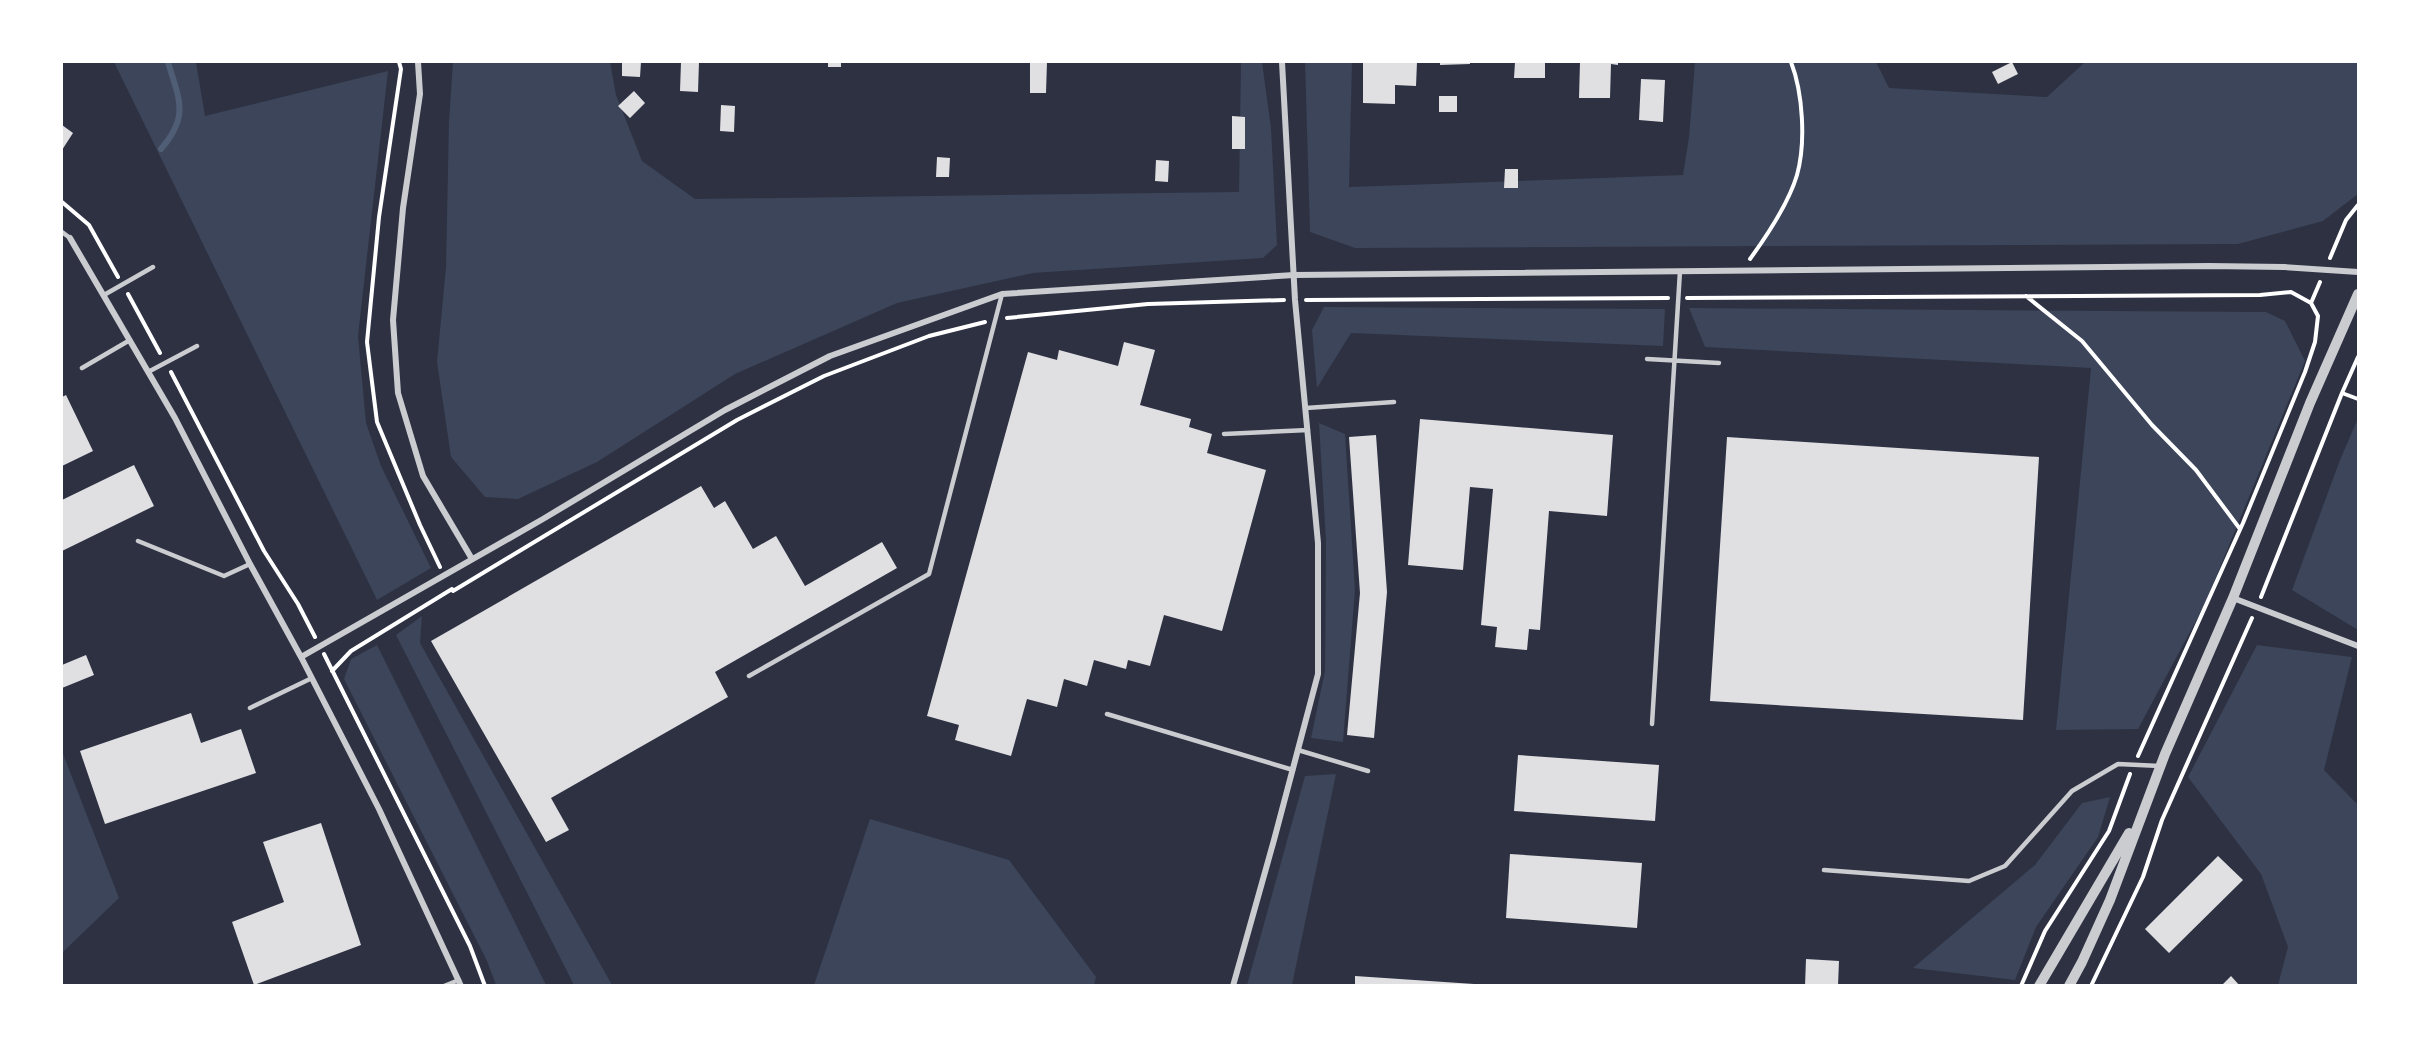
<svg xmlns="http://www.w3.org/2000/svg" width="2420" height="1047" viewBox="0 0 2420 1047" font-family="Karla,sans-serif">
  <style>
    .green { fill: #3c4559 }
    .lines { fill: none; stroke-linecap: round; stroke-linejoin: round }
    .stream { stroke: #4f5d75; stroke-width: 6 }
    .building { fill: #e0e0e3 }
    .path { stroke: #fff; stroke-width: 4 }
    .service { stroke: #caccd0; stroke-width: 4.5 }
    .minor { stroke: #caccd0; stroke-width: 6 }
    .tertiary { stroke: #caccd0; stroke-width: 10 }
  </style>
  <rect width="100%" height="100%" fill="#2d3142"/>
  <path class="green" d="M114,62H196L205,116L388,71L358,336L366,423L381,466L431,568L377,600Z
    M453,62H610L616,95L642,161L695,199L1239,192L1241,62H1262L1271,128L1277,245L1263,258L1033,273L897,303L735,374L597,462L518,499L485,497L451,457L437,362L446,267L449,120Z
    M1305,62H1352L1349,187L1683,175L1689,137L1695,62H1876L1889,88L2047,97L2085,62H2358V194L2323,221L2238,244L1355,248L1310,232Z
    M1324,307L1665,309L1663,346L1351,333L1317,388L1312,330Z
    M1689,308L2266,312L2285,321L2305,361L2205,604L2138,729L2056,730L2091,368L1705,347Z
    M2358,418V630L2292,590L2340,460Z
    M1319,423L1345,434L1355,590L1343,742L1311,738L1325,671L1326,541Z
    M422,616L420,643L612,985H574L396,635Z
    M377,645L546,985H496L487,961L344,679L351,659Z
    M2257,645L2352,657L2324,770L2358,805V985H2278L2288,947L2261,874L2188,777Z
    M62,751L119,898L62,953Z
    M1336,774L1292,985H1247L1305,776Z
    M2110,797L2098,837L2036,927L2015,980L1913,968L2035,865L2082,803Z
    M870,819L1009,860L1096,977L1094,985H814Z"/>
  <g class="lines">
    <path class="stream" d="M161,149C190,115 179,100 168,62"/>
  </g>
  <path class="building" d="M622,62H641L640,77L622,76Z
    M681,62H699L698,92L680,91Z
    M828,62H841V67H828Z
    M1030,62H1047L1046,93H1030Z
    M1363,62H1417L1416,86L1395,85V104L1363,103Z
    M1440,62H1470V64L1440,65Z
    M1515,62H1545V78H1514Z
    M1580,62H1618V65L1611,64L1610,98H1579Z
    M2012,62L2018,74L1998,84L1992,72Z
    M1641,79L1665,80L1663,122L1639,120Z
    M634,91L645,103L630,118L618,106Z
    M1439,96H1457V112H1439Z
    M721,105L735,106L734,132L720,131Z
    M1232,116L1245,117V149H1232Z
    M62,125L73,133L62,150Z
    M937,157L950,158L949,177H936Z
    M1156,160L1169,161L1168,182L1155,181Z
    M1505,169H1518V188H1504Z
    M1124,342L1155,350L1140,405L1191,419L1189,427L1212,434L1207,453L1266,470L1222,631L1164,615L1150,666L1128,660L1126,669L1094,660L1087,686L1064,679L1057,707L1027,699L1011,756L955,740L959,725L927,716L1028,352L1057,360L1059,350L1118,366Z
    M66,395L93,451L62,466V397Z
    M1420,419L1613,435L1607,516L1549,511L1540,630L1529,629L1527,650L1495,647L1497,627L1481,625L1493,489L1470,487L1463,570L1408,565Z
    M1376,435L1387,592L1374,738L1347,735L1360,593L1349,437Z
    M1727,437L2039,457L2023,720L1710,701Z
    M134,465L154,506L62,551V500Z
    M701,486L714,508L725,501L753,549L776,536L805,586L882,542L897,568L715,672L728,697L551,798L569,830L546,842L431,641Z
    M86,655L94,675L62,688V665Z
    M191,713L201,743L241,729L256,773L105,824L80,751Z
    M1518,755L1659,765L1655,821L1514,811Z
    M321,823L361,945L254,985L232,922L284,902L263,842Z
    M1510,854L1642,863L1637,928L1506,918Z
    M2218,856L2243,880L2169,953L2145,929Z
    M1806,959L1839,961L1838,986H1805Z
    M1355,976L1474,984V986H1355Z
    M2231,976L2240,986H2221Z"/>
  <g class="lines">
    <path class="path" d="M399,62L401,69L379,217L367,342L377,422L420,525L440,567
      M62,202L89,225L118,277
      M2330,258L2346,220L2358,205
      M1750,259C1766,237 1789,202 1797,175C1806,143 1803,93 1791,62
      M128,294L160,353
      M2026,296L2082,341L2152,425L2196,470L2240,529
      M1687,298L2260,295L2291,292L2311,303L2320,282
      M1306,300L1668,298
      M1007,318L1148,304L1284,300
      M171,372L264,551L298,604L315,637
      M2342,393L2358,399
      M453,591L737,420L824,376L929,336L985,322
      M2261,597L2342,393L2358,357
      M324,654L470,946L485,986
      M332,671L351,651L452,589
      M2138,756L2243,523L2305,372L2315,342L2318,316L2311,303
      M2021,986L2045,931L2109,831L2130,774
      M2091,986L2143,877L2162,820L2252,618"/>
    <path class="service" d="M62,232L70,238
      M104,295L153,267
      M1647,359L1719,363
      M82,368L130,340
      M148,372L197,346
      M1306,408L1394,402
      M1224,434L1308,430
      M138,541L224,576L250,564
      M749,676L929,574L1002,294
      M250,708L312,678
      M1107,714L1293,770
      M1652,724L1680,271
      M1298,750L1368,771
      M1824,870L1969,881L2005,866L2072,791L2118,764L2160,766
      M444,986L459,980"/>
    <path class="minor" d="M418,62L420,94L403,208L393,320L398,393L423,476L472,559
      M70,238L175,418L250,564L301,657L379,809L461,986
      M2233,598L2358,646
      M301,657L543,519L725,410L830,356L1002,294L1294,275L2209,266L2284,267L2358,272
      M1233,986L1274,840L1318,674V543L1295,300L1282,62"/>
    <path class="tertiary" d="M2039,986L2129,833
      M2069,986L2082,962L2110,900L2165,754L2233,598L2310,403L2358,294"/>
  </g>
  <rect width="2420" height="1047" fill="none" stroke="#ffffff" stroke-width="126"/>
</svg>
